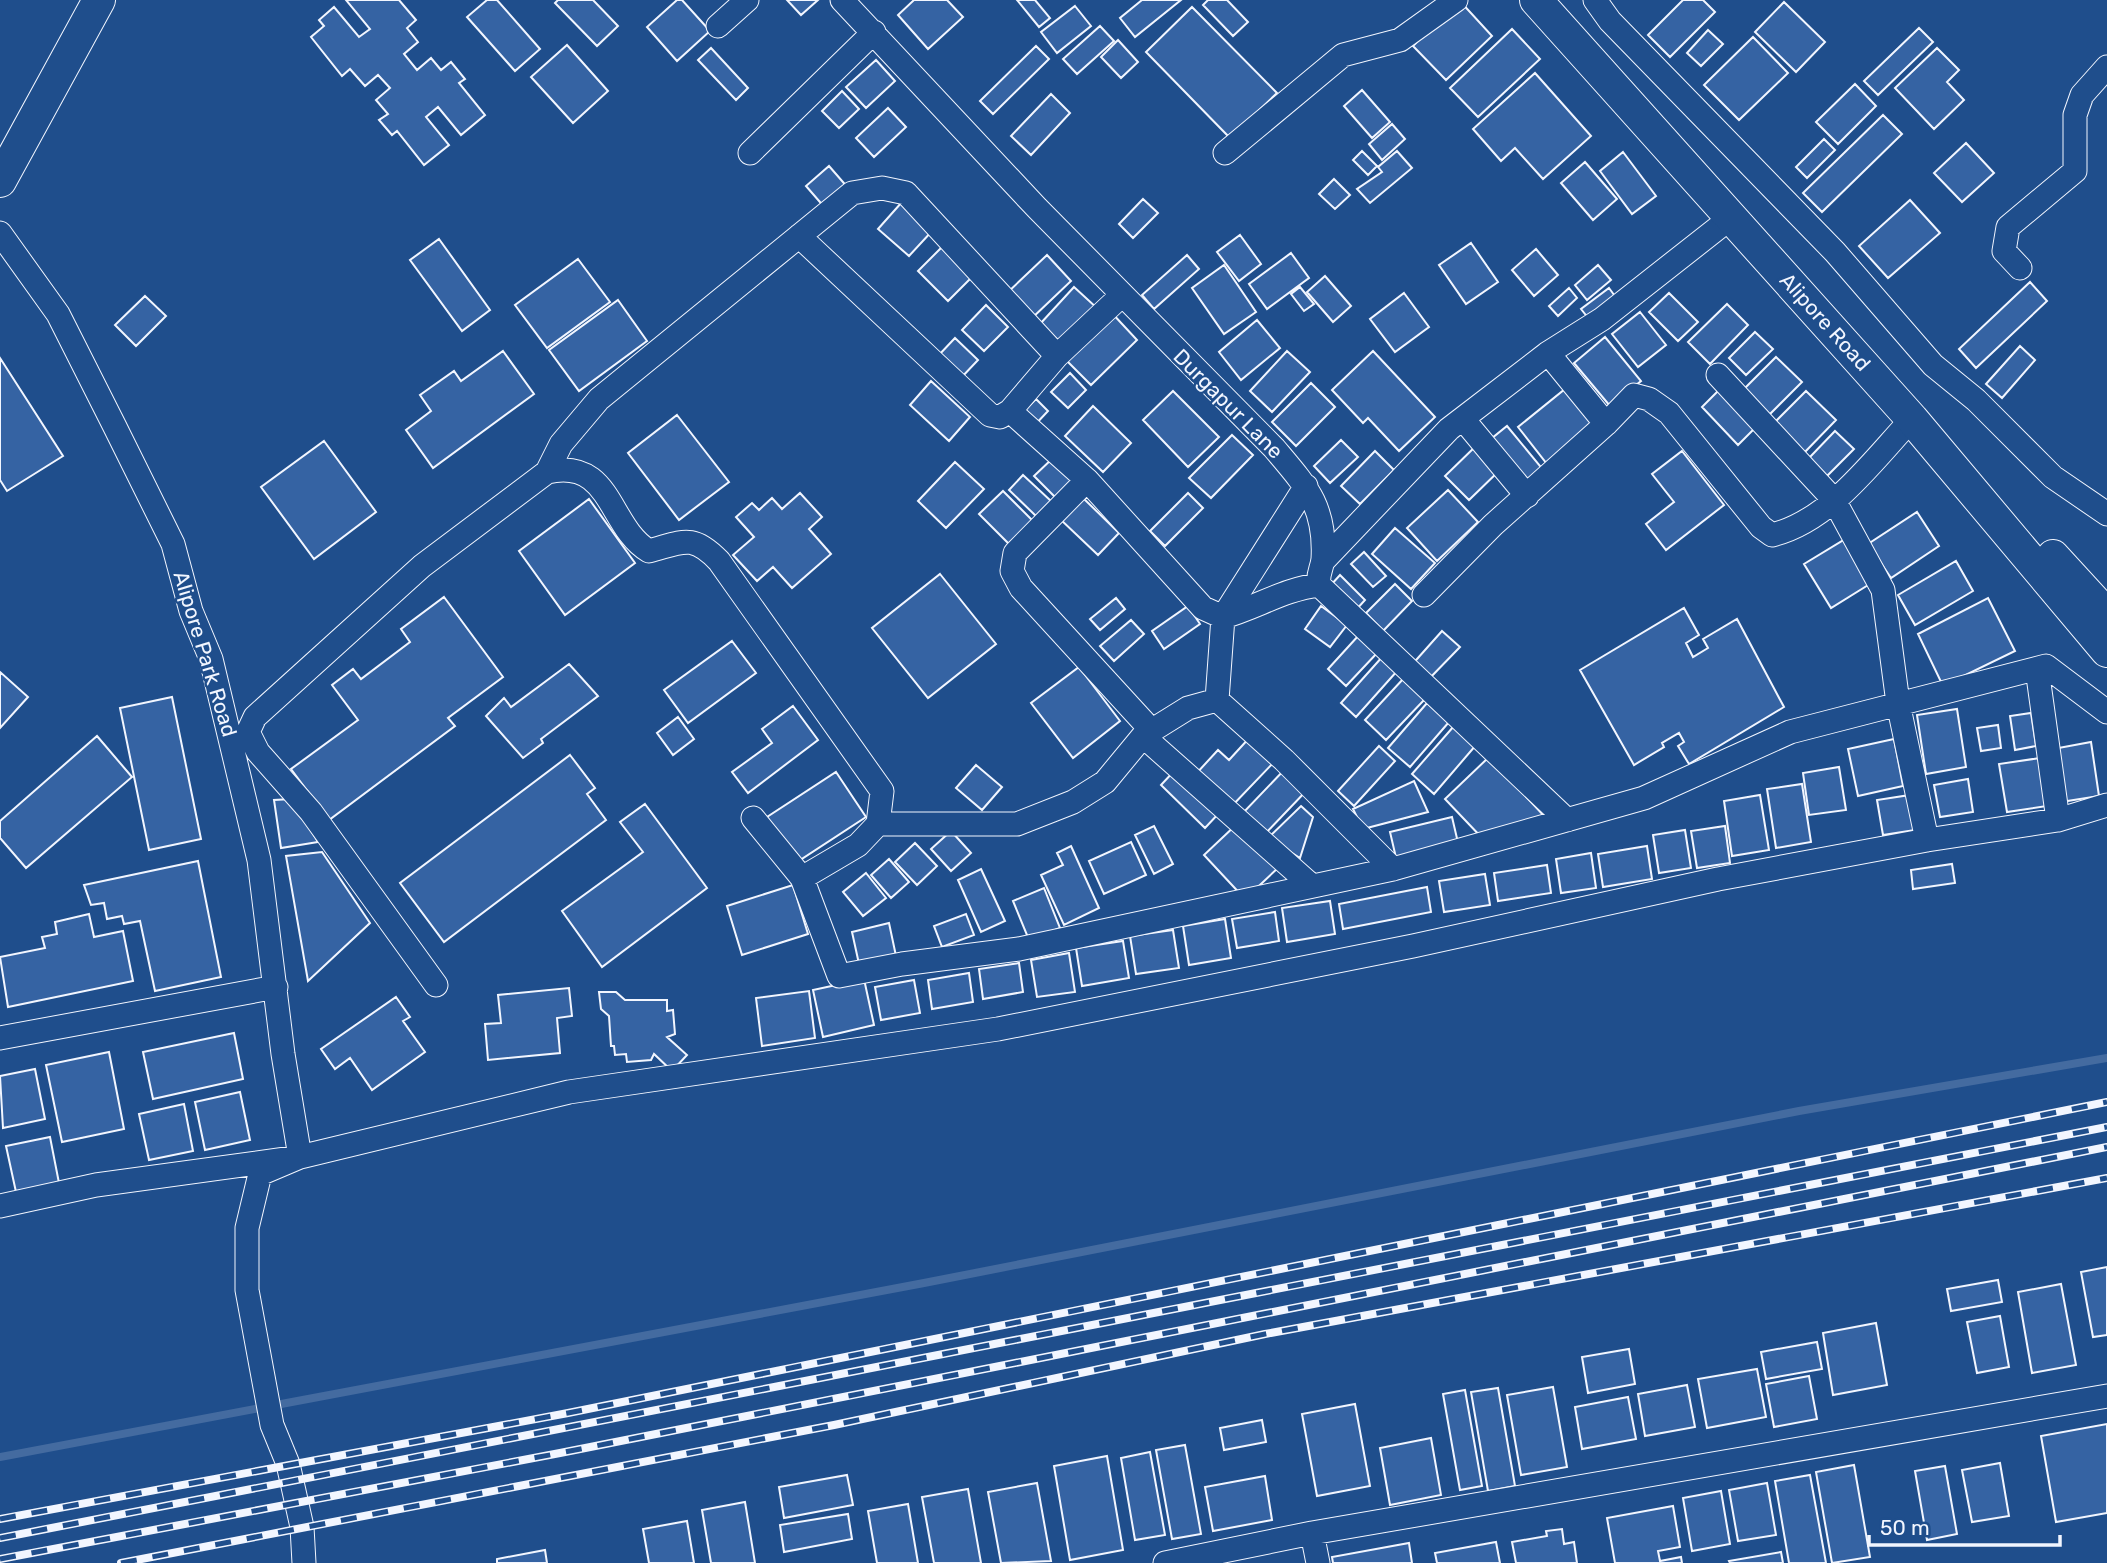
<svg xmlns="http://www.w3.org/2000/svg" width="2107" height="1563" viewBox="0 0 2107 1563" font-family="Rubik,sans-serif">
  <style>
    .lines { fill: none; stroke-linecap: round; stroke-linejoin: round }
    .stream { stroke: #446ba0; stroke-width: 8 }
    .building { fill: #3563a3; stroke: #f2f6ff; stroke-width: 2 }
    .street-casing { stroke: #f2f6ff; stroke-width: 25 }
    .secondary-casing { stroke: #f2f6ff; stroke-width: 34 }
    .street { stroke: #1f4e8c; stroke-width: 23 }
    .secondary { stroke: #1f4e8c; stroke-width: 32 }
    .rail-casing { stroke: #f2f6ff; stroke-width: 8 }
    .rail { stroke: #1f4e8c; stroke-width: 5; stroke-dasharray: 16; stroke-linecap: butt }
    .labels { text-anchor: middle; stroke-width: 5; stroke-linejoin: round; paint-order: stroke }
    .street-label { font-size: 21px; fill: #f2f6ff; stroke: #1f4e8c }
  </style>
  <rect width="100%" height="100%" fill="#1f4e8c"/>
  <g class="lines">
    <path class="stream" d="M0,1457L924,1283L1799,1111L2107,1058"/>
  </g>
  <path class="building" d="M346,0H399L416,20L407,28L418,42L404,54L417,70L431,58L441,70L451,62L465,79L459,83L485,115L461,135L438,107L426,117L449,145L424,165L397,131L392,135L379,120L388,114L376,100L390,88L378,75L365,86L350,69L342,76L311,37L324,26L319,20L334,7L359,37L370,29Z
    M487,0H497L540,49L515,71L467,17Z
    M558,0H593L618,26L597,46L555,3Z
    M677,0H682L710,31L677,61L647,27Z
    M787,0H818L801,15Z
    M914,0H947L963,17L928,49L898,15Z
    M1017,0H1035L1050,18L1039,27Z
    M1142,0H1181L1135,37L1120,18Z
    M1208,0H1227L1248,22L1233,36L1203,5Z
    M1459,0L1492,36L1446,80L1413,46Z
    M1683,0H1703L1715,12L1670,57L1648,35Z
    M1784,2L1825,42L1796,72L1755,32Z
    M1075,6L1091,26L1057,53L1041,32Z
    M1192,7L1277,93L1230,138L1146,52Z
    M1100,26L1114,41L1077,74L1063,59Z
    M1919,28L1933,42L1878,95L1864,81Z
    M1512,29L1540,59L1478,117L1450,88Z
    M1708,30L1723,44L1701,66L1687,53Z
    M1753,37L1788,73L1739,120L1704,85Z
    M1118,40L1138,62L1121,78L1101,57Z
    M567,45L608,91L573,123L531,77Z
    M1036,46L1049,59L993,114L980,101Z
    M711,48L748,88L736,100L698,60Z
    M1937,48L1959,70L1947,82L1964,100L1934,129L1895,88Z
    M876,60L895,81L866,108L846,87Z
    M1535,73L1591,136L1543,179L1515,148L1501,161L1473,129Z
    M1855,84L1876,106L1838,144L1816,122Z
    M1362,90L1390,122L1372,138L1344,106Z
    M842,91L859,109L839,128L822,111Z
    M1051,94L1070,113L1031,155L1011,136Z
    M888,108L906,127L874,157L856,138Z
    M1883,115L1902,134L1822,212L1803,193Z
    M1392,124L1405,139L1382,160L1369,144Z
    M1824,139L1835,150L1807,178L1796,167Z
    M1966,143L1994,173L1962,202L1934,173Z
    M1362,151L1377,166L1368,175L1353,160Z
    M1397,151L1412,168L1370,203L1357,189L1382,172L1378,167Z
    M1623,152L1656,196L1632,214L1600,171Z
    M1585,162L1617,199L1593,220L1561,183Z
    M829,166L849,189L826,209L806,186Z
    M1334,179L1350,195L1335,209L1319,194Z
    M1143,199L1158,213L1133,238L1119,224Z
    M1910,200L1940,233L1888,278L1859,246Z
    M902,202L933,230L909,256L878,229Z
    M1240,235L1261,264L1239,281L1217,252Z
    M439,239L490,310L462,331L410,260Z
    M1471,243L1498,282L1466,304L1439,265Z
    M943,246L973,276L948,301L918,271Z
    M1536,249L1558,275L1534,296L1512,270Z
    M1291,253L1309,278L1267,309L1249,284Z
    M1047,255L1071,281L1031,319L1007,293Z
    M1187,255L1199,269L1154,309L1142,295Z
    M578,259L610,302L547,348L515,305Z
    M1224,265L1256,312L1224,334L1192,288Z
    M1598,265L1611,280L1587,300L1575,285Z
    M1325,276L1351,306L1333,322L1307,292Z
    M2030,282L2047,301L1976,368L1959,349Z
    M1074,287L1098,309L1064,346L1040,324Z
    M1300,287L1314,304L1304,311L1291,294Z
    M1569,288L1577,298L1558,316L1549,306Z
    M1609,288L1617,299L1589,319L1581,309Z
    M1404,293L1429,327L1395,352L1370,319Z
    M1669,293L1698,322L1678,341L1649,312Z
    M145,296L166,316L136,346L115,325Z
    M618,300L647,341L579,391L549,350Z
    M1727,304L1748,325L1710,364L1688,342Z
    M986,305L1008,327L984,351L962,330Z
    M1110,311L1137,340L1091,385L1063,357Z
    M1640,312L1666,345L1638,367L1612,334Z
    M1257,320L1280,348L1241,380L1219,352Z
    M1755,332L1773,349L1746,375L1729,358Z
    M1605,337L1641,381L1610,406L1574,363Z
    M955,338L978,360L960,379L937,357Z
    M2020,346L2035,360L2002,398L1986,384Z
    M503,351L534,394L433,468L406,430L431,411L420,395L454,371L461,381Z
    M1287,351L1310,372L1272,412L1250,391Z
    M1373,351L1435,417L1399,451L1368,418L1363,423L1332,390Z
    M1776,357L1802,382L1766,418L1740,393Z
    M0,358L63,456L7,491L0,480Z
    M1070,373L1086,390L1068,408L1051,392Z
    M931,381L970,417L949,441L910,405Z
    M1311,383L1335,407L1296,446L1272,422Z
    M1570,385L1599,422L1547,464L1518,427Z
    M1719,390L1755,428L1738,445L1702,407Z
    M1173,391L1219,437L1188,467L1143,420Z
    M1806,391L1836,420L1802,455L1772,425Z
    M1036,399L1048,411L1032,428L1019,416Z
    M1093,406L1131,443L1103,472L1065,436Z
    M677,415L729,482L679,520L628,453Z
    M1507,426L1545,472L1524,489L1486,443Z
    M1835,431L1854,449L1827,476L1809,458Z
    M1232,435L1253,455L1211,498L1189,478Z
    M1341,440L1358,457L1330,483L1314,466Z
    M324,441L376,512L314,559L261,487Z
    M1478,444L1502,468L1469,500L1445,476Z
    M1375,451L1394,470L1360,504L1341,486Z
    M1682,451L1724,505L1666,550L1646,524L1674,502L1652,474Z
    M1054,457L1081,485L1062,504L1034,476Z
    M955,462L984,489L946,528L918,501Z
    M1023,475L1051,501L1036,516L1009,490Z
    M1448,490L1478,522L1437,561L1407,528Z
    M1003,491L1034,522L1010,545L979,514Z
    M800,493L822,517L809,529L831,554L792,588L773,567L757,581L733,555L754,537L736,517L752,503L759,510L772,498L782,509Z
    M1188,493L1203,508L1165,546L1150,531Z
    M1081,496L1119,533L1098,555L1060,519Z
    M589,499L635,563L565,615L519,551Z
    M1917,512L1939,546L1891,578L1868,544Z
    M1395,528L1435,563L1411,589L1372,554Z
    M1847,538L1873,582L1831,608L1804,564Z
    M1364,552L1386,576L1373,587L1351,564Z
    M1956,561L1973,591L1915,625L1898,595Z
    M940,574L996,644L928,698L872,628Z
    M1340,575L1365,600L1355,611L1330,586Z
    M1395,584L1412,601L1383,631L1366,613Z
    M444,597L503,677L448,718L455,726L329,820L291,769L358,720L332,685L353,669L361,679L410,642L401,629Z
    M1116,598L1125,609L1100,630L1090,619Z
    M1988,598L2015,651L1943,686L1918,634Z
    M1188,606L1200,624L1164,649L1152,631Z
    M1321,606L1347,625L1330,647L1305,629Z
    M1684,608L1699,635L1686,643L1693,657L1708,648L1703,639L1737,619L1784,707L1689,764L1678,746L1684,742L1679,733L1662,743L1664,747L1634,765L1580,670Z
    M1131,620L1144,634L1114,661L1100,646Z
    M1442,631L1460,647L1425,683L1409,668Z
    M1359,635L1378,652L1346,686L1328,669Z
    M732,641L756,673L688,723L664,690Z
    M1383,656L1398,670L1356,717L1341,703Z
    M569,664L598,696L541,739L543,743L523,758L486,716L504,698L511,707Z
    M1079,667L1120,721L1073,758L1031,703Z
    M0,672L28,697L0,728Z
    M1404,678L1425,699L1386,740L1365,720Z
    M172,697L201,839L149,850L120,708Z
    M1427,703L1449,722L1410,767L1388,748Z
    M793,706L818,740L748,793L732,772L772,743L762,729Z
    M1957,709L1966,767L1926,774L1917,715Z
    M2031,713L2036,746L2015,750L2010,716Z
    M678,717L694,739L673,755L657,733Z
    M1998,725L2001,748L1981,751L1977,728Z
    M1454,726L1476,745L1434,794L1412,774Z
    M97,736L132,777L26,868L0,838V821Z
    M1251,736L1276,760L1229,809L1194,776L1218,750L1229,760Z
    M1894,739L1903,786L1858,796L1848,749Z
    M2091,742L2099,796L2061,802L2053,749Z
    M1379,746L1395,761L1354,806L1338,791Z
    M570,755L595,788L587,794L606,820L444,942L400,883Z
    M1489,757L1546,818L1484,840L1445,799Z
    M2040,758L2047,806L2007,812L1999,764Z
    M976,765L1002,787L982,810L956,788Z
    M1287,767L1309,788L1263,836L1241,815Z
    M1839,767L1846,810L1809,815L1803,773Z
    M1176,769L1220,812L1205,828L1161,785Z
    M836,772L866,817L797,862L767,817Z
    M1968,779L1973,812L1940,817L1934,785Z
    M1414,781L1428,812L1363,829L1353,809Z
    M1802,784L1811,842L1776,848L1767,789Z
    M1760,795L1769,850L1732,856L1724,801Z
    M1910,795L1915,830L1883,835L1877,800Z
    M292,799L318,842L281,848L274,800Z
    M645,804L707,888L602,967L562,911L643,852L620,822Z
    M1301,806L1313,817L1300,858L1268,838Z
    M1452,817L1459,847L1397,862L1390,832Z
    M1238,823L1279,867L1245,899L1204,855Z
    M1154,826L1173,864L1154,874L1135,835Z
    M1725,826L1730,863L1697,868L1691,831Z
    M1685,830L1691,868L1659,873L1653,835Z
    M951,831L971,853L951,871L931,849Z
    M1131,842L1146,875L1104,894L1089,861Z
    M915,843L937,866L917,885L895,862Z
    M1071,846L1099,908L1064,925L1041,875L1063,865L1057,853Z
    M1647,846L1652,879L1603,887L1598,854Z
    M322,852L370,923L308,981L286,856Z
    M1591,853L1596,888L1561,893L1556,859Z
    M889,859L909,882L891,898L871,875Z
    M198,861L221,977L155,991L140,921L124,924L122,916L107,919L104,903L91,905L84,885Z
    M1952,864L1955,883L1913,889L1911,870Z
    M1547,865L1551,893L1498,901L1494,873Z
    M981,869L1005,921L981,932L958,880Z
    M866,873L886,898L863,916L843,892Z
    M1485,874L1490,905L1444,912L1439,881Z
    M793,885L808,934L742,955L727,906Z
    M1427,887L1431,912L1343,929L1339,904Z
    M1044,888L1060,928L1029,940L1013,901Z
    M1330,901L1335,934L1287,942L1282,908Z
    M1275,912L1279,941L1237,948L1232,919Z
    M89,914L94,937L123,931L133,981L8,1007L0,957L45,948L42,937L57,934L55,922Z
    M966,914L974,935L942,947L934,926Z
    M1225,919L1231,958L1189,965L1183,926Z
    M889,923L896,956L859,964L852,932Z
    M1173,930L1179,968L1136,974L1130,936Z
    M1123,941L1129,978L1082,986L1076,948Z
    M1069,953L1075,992L1037,997L1031,960Z
    M1019,963L1023,992L983,999L979,969Z
    M969,973L973,1002L932,1009L928,980Z
    M864,979L874,1025L823,1037L813,990Z
    M914,980L920,1013L881,1020L875,987Z
    M569,988L572,1016L557,1018L560,1053L488,1060L485,1024L501,1023L498,995Z
    M809,991L815,1038L762,1046L756,998Z
    M599,992H616L625,1000H667V1011L673,1010L675,1034L667,1037L687,1055L672,1071L654,1054L651,1060L627,1062L626,1054L615,1055L614,1046H611L609,1016L601,1009Z
    M396,997L410,1017L403,1021L425,1052L372,1090L350,1058L335,1069L321,1049Z
    M234,1033L243,1079L153,1099L143,1052Z
    M109,1052L124,1129L62,1142L46,1065Z
    M35,1069L45,1119L3,1128L0,1076Z
    M240,1092L250,1140L205,1150L195,1102Z
    M184,1104L193,1151L149,1160L139,1114Z
    M50,1137L59,1183L16,1192L6,1146Z
    M2107,1267V1335L2093,1337L2081,1272Z
    M1998,1280L2002,1302L1951,1311L1947,1289Z
    M2061,1284L2076,1365L2032,1373L2018,1292Z
    M2000,1316L2009,1367L1977,1373L1967,1322Z
    M1876,1323L1887,1385L1833,1395L1823,1333Z
    M1817,1342L1822,1369L1766,1379L1761,1352Z
    M1629,1349L1635,1384L1588,1393L1582,1357Z
    M1757,1369L1766,1417L1707,1428L1698,1379Z
    M1809,1376L1817,1419L1774,1427L1766,1384Z
    M1687,1385L1695,1427L1645,1436L1638,1394Z
    M1553,1387L1567,1467L1521,1475L1507,1395Z
    M1498,1388L1515,1486L1488,1491L1471,1392Z
    M1465,1390L1482,1486L1460,1490L1443,1394Z
    M1628,1397L1636,1439L1582,1449L1575,1407Z
    M1355,1404L1370,1486L1317,1496L1302,1414Z
    M1262,1420L1266,1442L1224,1450L1220,1428Z
    M2107,1424V1513L2056,1522L2041,1436Z
    M1431,1438L1441,1495L1390,1505L1380,1448Z
    M1185,1445L1201,1534L1172,1539L1156,1450Z
    M1150,1452L1165,1535L1135,1540L1121,1458Z
    M1107,1456L1123,1550L1070,1560L1054,1466Z
    M2000,1463L2009,1516L1972,1522L1962,1470Z
    M1854,1465L1870,1557L1832,1563L1816,1472Z
    M1945,1466L1957,1534L1927,1540L1915,1471Z
    M847,1475L853,1505L784,1518L779,1487Z
    M1810,1475L1826,1563H1789L1775,1481Z
    M1265,1476L1272,1520L1213,1531L1205,1487Z
    M1037,1483L1051,1561L1001,1563L988,1492Z
    M1767,1483L1776,1535L1738,1541L1729,1490Z
    M968,1489L981,1563H934L922,1497Z
    M1721,1491L1730,1544L1692,1551L1683,1498Z
    M745,1502L755,1563H711L702,1510Z
    M908,1504L918,1563H877L868,1511Z
    M1673,1506L1680,1547L1658,1551L1660,1561L1681,1557L1682,1563H1615L1607,1518Z
    M848,1514L852,1539L784,1552L780,1525Z
    M687,1521L694,1563H649L643,1529Z
    M1562,1529L1564,1544L1574,1542L1577,1563H1516L1512,1542L1547,1536L1546,1531Z
    M1496,1542L1500,1563H1437L1435,1553Z
    M1409,1543L1412,1563H1333L1332,1557Z
    M545,1550L547,1563H497V1559Z
    M1781,1552L1783,1563H1730L1729,1561Z"/>
  <g class="lines">
    <g class="street-casing">
      <path id="street" d="M842,0L1037,208L1274,448C1306,486 1326,506 1323,559C1322,569 1317,574 1319,585L1567,820
        M1595,0L1610,21L1835,252L1933,365L1976,400L2053,477L2107,514
        M718,26L747,0
        M750,153L874,32
        M1225,153L1343,55L1400,40L1456,0
        M0,233L58,314L115,427L173,544L191,611L211,659L259,860L283,1054L300,1157L260,1174L247,1228V1290L272,1425L288,1464L302,1527L304,1563
        M799,236L990,415L1000,417L1010,411L1057,356L1121,296
        M2020,268L2004,251L2008,227L2075,171V115L2082,95L2107,67
        M1548,353L1606,424
        M1718,375L1834,500L1883,590L1898,703L1927,840
        M1010,411L1087,480L1203,608L1223,617C1256,608 1284,589 1319,585
        M1463,419L1527,496
        M547,472L561,444L599,399L852,193L882,188L906,193L1057,356
        M1087,480L1015,553L1012,571L1021,588L1152,731
        M1323,561L1449,429L1548,353L1602,319L1733,216
        M1424,595L1493,525L1606,424L1634,395L1649,399L1669,413L1761,527L1772,535C1830,521 1873,460 1912,419
        M2037,669L2058,820
        M1217,700L1223,617L1306,486
        M1143,736L1311,885
        M878,824H1017L1073,802L1105,782L1143,736L1188,708L1217,700L1284,760L1393,869
        M802,878L839,976L902,964L1019,949L1393,869L1644,798L1790,732L2046,666L2107,712
        M436,985L311,812L258,752L248,732L255,717L422,566L547,472C612,457 608,527 649,551C683,542 692,533 719,561L882,791L878,824L858,845L802,878L753,818
        M0,1038L276,987
        M0,1206L96,1185L300,1157L569,1092L998,1029L1413,946L1718,879L1927,840L2058,820L2107,805
        M1312,1533L1318,1563
        M1165,1563L1312,1533L2107,1396"/>
    </g>
    <g class="secondary-casing">
      <path id="secondary" d="M1536,0L1912,419L2107,651
        M0,181L99,0
        M2053,556L2107,615"/>
    </g>
    <use href="#street" class="street"/>
    <use href="#secondary" class="secondary"/>
    <g class="rail-casing">
      <path id="rail" d="M0,1519L568,1413L2107,1102
        M0,1538L2107,1127
        M0,1559L560,1453L2107,1147
        M121,1563L834,1425L1265,1334L2107,1178"/>
    </g>
    <use href="#rail" class="rail"/>
  </g>
  <g class="labels">
    <g class="street-label">
      <text transform="translate(1825 322) rotate(48)" y="7">Alipore Road</text>
      <text transform="translate(1228 404) rotate(45)" y="7">Durgapur Lane</text>
      <text transform="translate(205 654) rotate(73)" y="7">Alipore Park Road</text>
    </g>
  </g>
  <path d="M1869 1535v10h191v-10" fill="none" stroke="#f2f6ff" stroke-width="3.5"/>
  <text x="1880" y="1535" font-size="21" fill="#f2f6ff" stroke="#1f4e8c" stroke-width="5" paint-order="stroke">50 m</text>
</svg>
